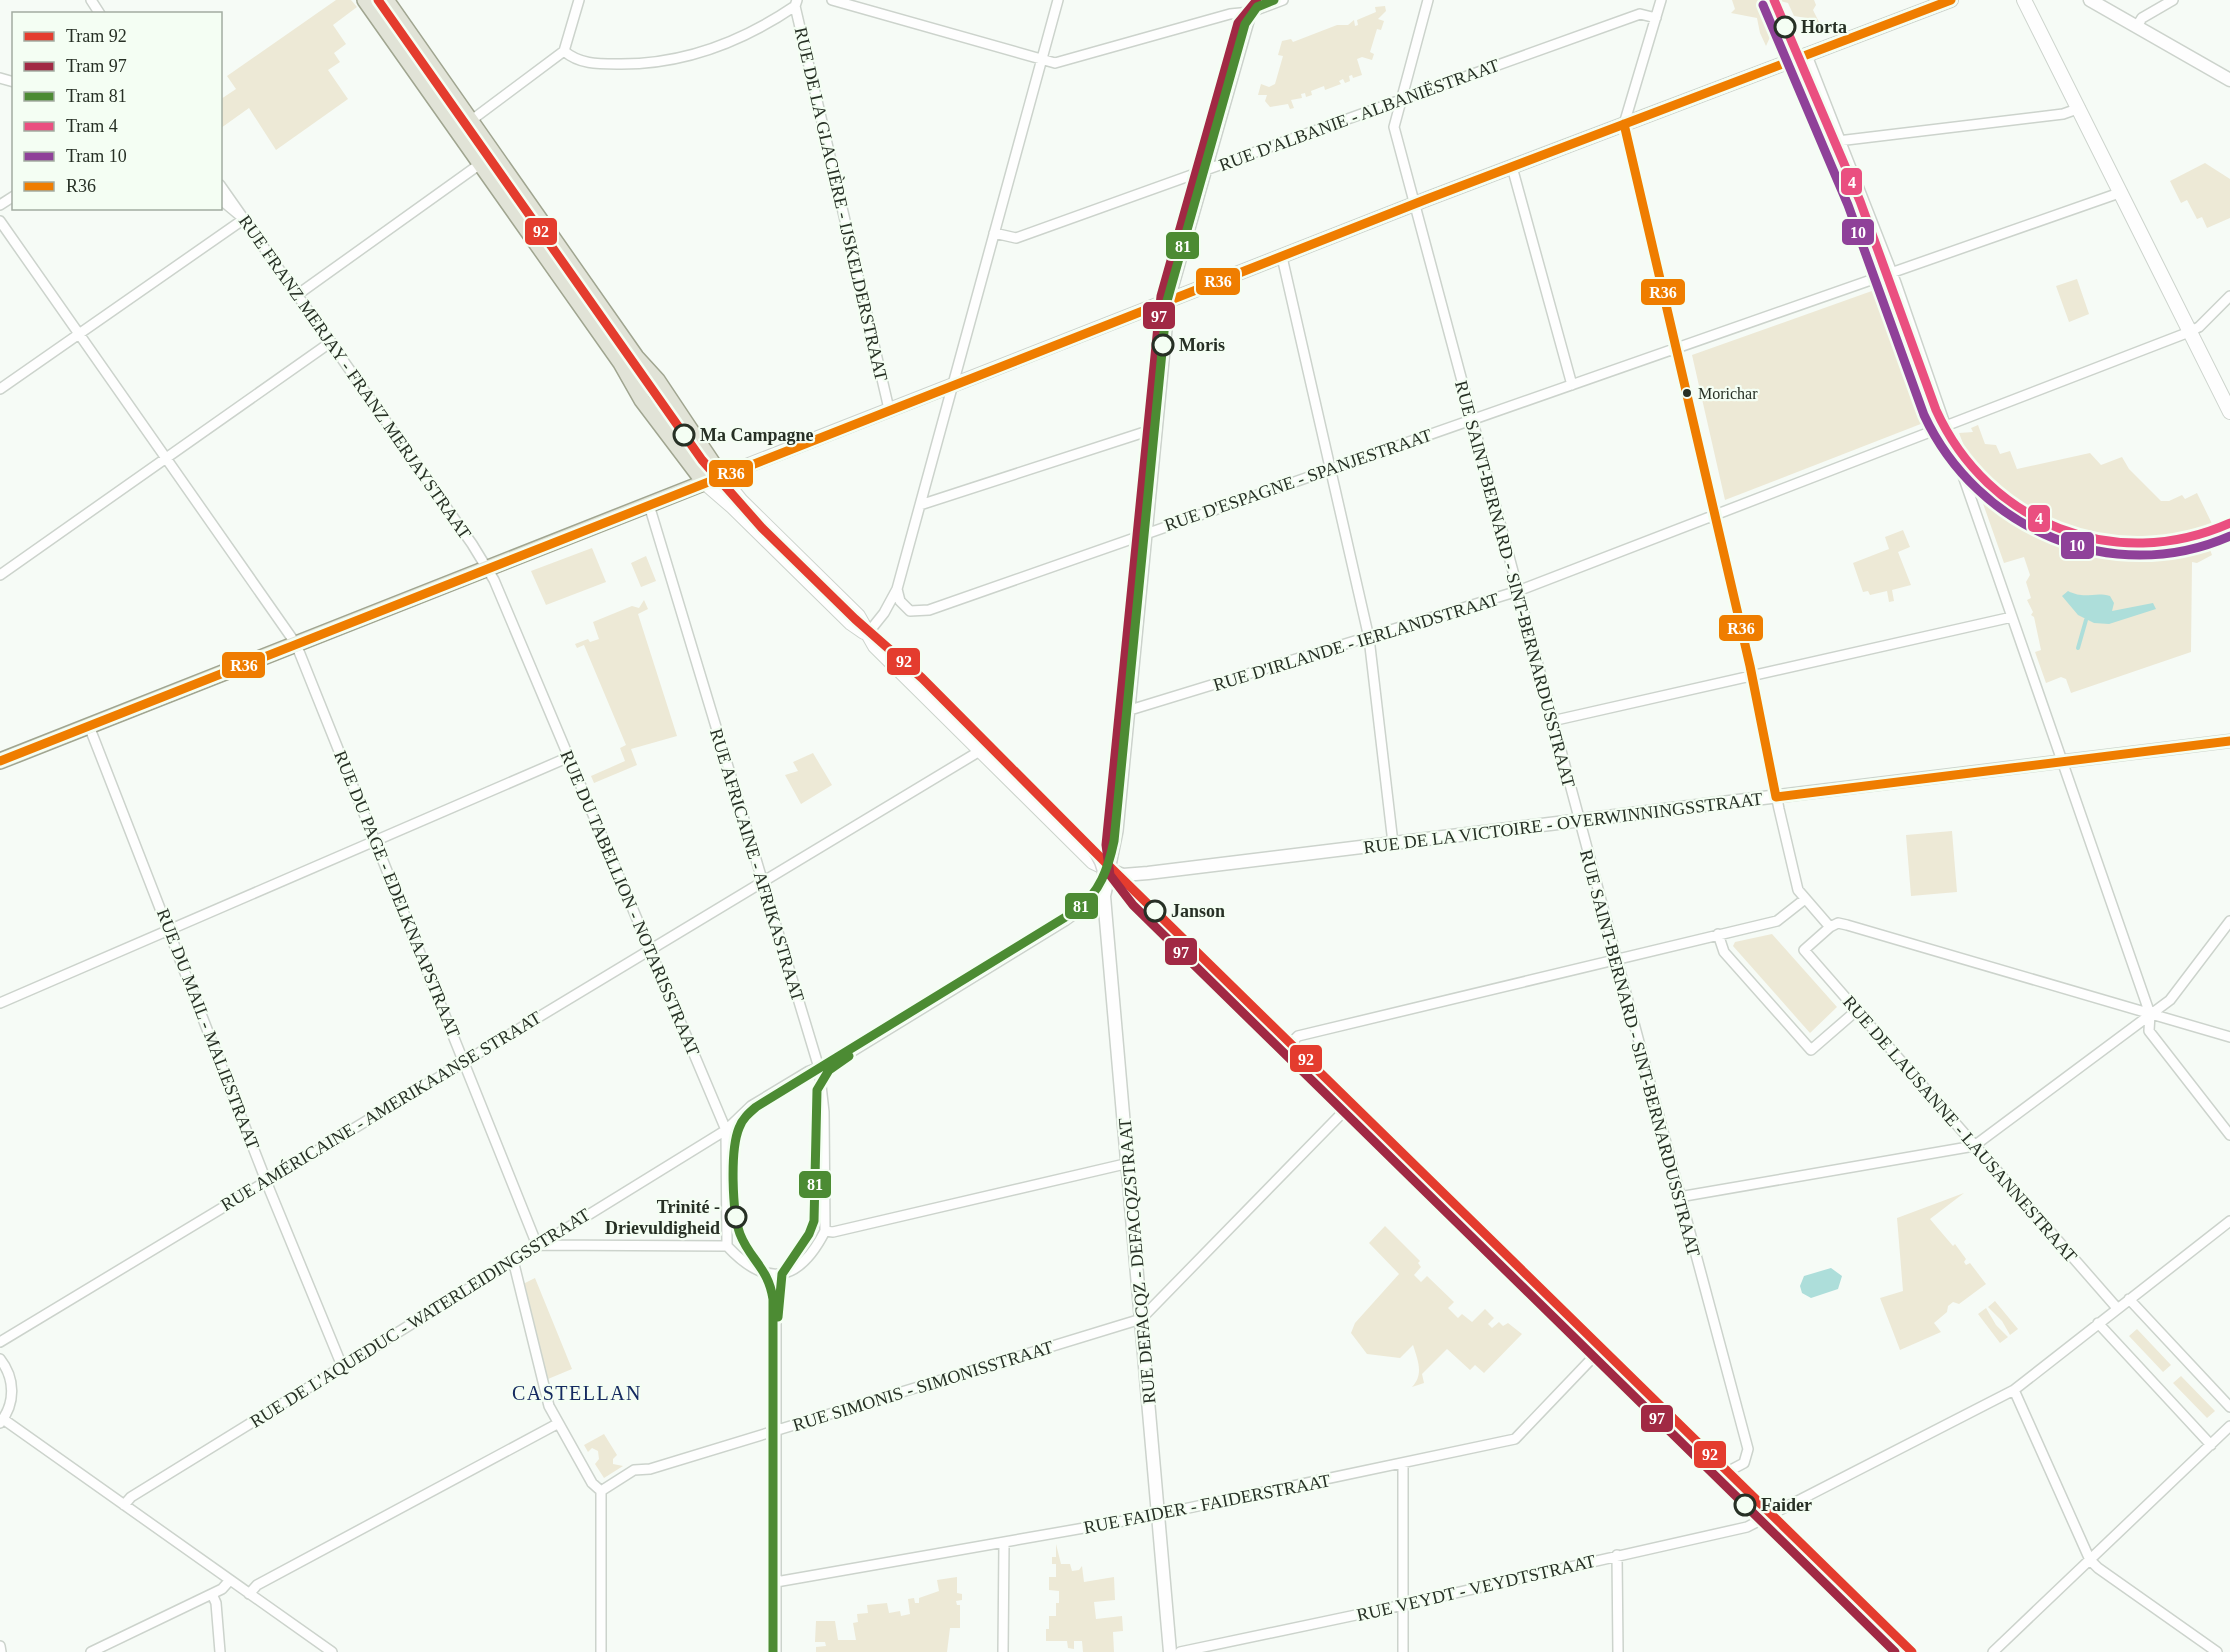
<svg xmlns="http://www.w3.org/2000/svg" width="2230" height="1652" viewBox="0 0 2230 1652" font-family="Georgia,serif">
  <style>
    .green { fill: #ede9d6 }
    .water { fill: #addeda }
    .lines { fill: none; stroke-linecap: round; stroke-linejoin: round }
    .stream { stroke: #addeda; stroke-width: 4 }
    .minor-casing { stroke: #ccd3cc; stroke-width: 12 }
    .tertiary-casing { stroke: #ccd3cc; stroke-width: 15 }
    .secondary-casing { stroke: #ccd3cc; stroke-width: 16 }
    .primary-casing { stroke: #a0a590; stroke-width: 18 }
    .minor { stroke: #fefefe; stroke-width: 9 }
    .tertiary { stroke: #fefefe; stroke-width: 12 }
    .secondary { stroke: #fefefe; stroke-width: 14 }
    .primary { stroke: #e1e3d7; stroke-width: 15 }
    .tram { stroke: #d4d6d4; stroke-width: 1.5 }
    .bus-1-casing { stroke: #f4fef3; stroke-width: 14 }
    .bus-1 { stroke: #ef7d00; stroke-width: 9 }
    .tram-1-casing { stroke: #f4fef3; stroke-width: 14 }
    .tram-2-casing { stroke: #f4fef3; stroke-width: 14 }
    .tram-3-casing { stroke: #f4fef3; stroke-width: 14 }
    .tram-4-casing { stroke: #f4fef3; stroke-width: 14 }
    .tram-5-casing { stroke: #f4fef3; stroke-width: 14 }
    .tram-1 { stroke: #e43c2e; stroke-width: 9 }
    .tram-2 { stroke: #a12944; stroke-width: 9 }
    .tram-3 { stroke: #4c8b33; stroke-width: 9 }
    .tram-4 { stroke: #ea4f80; stroke-width: 9 }
    .tram-5 { stroke: #8f4199; stroke-width: 9 }
    .stop-dot { fill: #f4fef3; stroke: #273025; stroke-width: 3 }
    .bus-dot { fill: #273025; stroke: #f4fef3; stroke-width: 2 }
    .labels { text-anchor: middle; stroke-width: 4.5; stroke-linejoin: round; paint-order: stroke }
    .bus-label { font-size: 16px; fill: #273025; stroke: #f4fef3; text-anchor: start }
    .stop-label { font-size: 18px; font-weight: bold; fill: #273025; stroke: #f4fef3; text-anchor: start }
    .street-label { font-size: 18px; fill: #273025; stroke: #f4fef3 }
    .neighbourhood-label { font-size: 20px; letter-spacing: 1.5px; fill: #152a60; stroke: #f4fef3 }
    .line-badge { stroke: #f4fef3; stroke-width: 2 }
    .badge-label { font-size: 16px; text-anchor: middle; font-weight: bold; fill: #fff }
  </style>
  <rect width="100%" height="100%" fill="#f6fbf6"/>
  <path class="green" d="M336,0H351L357,7L333,25L346,44L334,53L340,62L328,70L348,99L276,150L249,108L221,128V99L236,89L227,76Z
    M1732,0H1814L1816,5L1813,10L1820,24L1816,26L1806,18L1794,16L1788,3L1780,1L1771,11L1777,22L1766,46L1760,33L1757,18L1731,13L1735,9Z
    M1385,6L1386,11L1378,19L1384,21L1381,30L1377,29L1370,52L1374,54L1372,60L1362,57L1357,59L1362,75L1353,78L1352,75L1349,76L1350,81L1345,83L1343,79L1339,81L1341,84L1325,90L1324,86L1311,91L1312,95L1306,97L1305,93L1301,94L1302,98L1291,100L1294,108L1290,109L1288,104L1270,107L1265,101L1267,95H1258L1261,84L1269,87L1275,84L1283,56L1278,55L1282,41L1291,39L1293,42L1337,25H1348L1354,20L1355,26L1358,25L1357,20L1376,12L1375,7Z
    M2205,163L2230,179V218L2207,228L2202,217L2197,219L2187,200L2181,203L2170,181Z
    M2077,279L2089,314L2069,322L2056,286Z
    M1883,287L1890,300L1931,420L1725,500L1692,355Z
    M1978,425L1985,444L1996,445L2000,454L2010,451L2017,469L2090,453L2101,465L2122,457L2129,469L2161,501H2169L2182,495L2185,499L2197,493L2219,538L2208,544L2212,555L2197,563L2192,562L2191,652L2071,693L2066,679L2061,677L2046,683L2035,652L2041,650L2034,617L2031,615L2033,612L2027,600L2031,598L2026,582L2030,575L2024,557L2004,563L1980,495L1988,476L1985,477L1964,446L1959,433L1973,432L1971,428Z
    M1903,530L1910,547L1898,552L1911,585L1892,590L1894,601L1889,602L1887,591L1870,595L1868,591L1863,592L1853,563L1889,549L1885,537Z
    M592,548L606,582L546,605L531,571Z
    M646,556L656,581L641,587L631,563Z
    M644,600L648,609L638,614L677,736L631,749L637,765L594,783L591,776L625,761L620,748L626,745L584,645L577,648L575,644L588,639L590,642L599,639L593,622L632,606L639,608Z
    M813,753L832,785L801,804L785,775L798,771L793,762Z
    M1952,831L1957,892L1911,896L1906,835Z
    M1772,934L1837,1007L1810,1033L1733,946L1735,942Z
    M1964,1193L1930,1219L1953,1246L1955,1244L1966,1259L1964,1262L1966,1265L1970,1263L1986,1284L1959,1304L1953,1302L1948,1306L1947,1312L1934,1323L1941,1332L1900,1350L1880,1298L1903,1291L1897,1218Z
    M1385,1226L1420,1261L1418,1263L1421,1267L1414,1275L1421,1282L1427,1276L1454,1302L1448,1308L1458,1318L1462,1314L1472,1322L1485,1309L1494,1318L1488,1324L1492,1328L1499,1322L1503,1326L1508,1323L1522,1334L1484,1373L1475,1365L1470,1370L1447,1349L1422,1374L1424,1383L1412,1387C1424,1374 1418,1361 1413,1345L1400,1358L1367,1354L1351,1333L1355,1323L1399,1274L1369,1243Z
    M535,1278L572,1369L548,1379L523,1284Z
    M1995,1301L2018,1329L2010,1335L2002,1321L1988,1307Z
    M1986,1308L1996,1325L2008,1337L2000,1343L1978,1314Z
    M2137,1329L2171,1365L2163,1372L2129,1336Z
    M2181,1376L2215,1411L2207,1418L2173,1383Z
    M604,1434L617,1455L613,1459V1464L623,1466L604,1478L595,1464L599,1459L598,1451L592,1448L588,1452L584,1445Z
    M1056,1544L1061,1564H1070L1072,1571L1079,1570L1082,1566L1084,1582L1114,1577L1115,1600L1094,1602L1096,1619L1122,1616L1123,1631L1113,1632L1114,1652H1083L1082,1641H1074V1649L1068,1648L1067,1641H1046V1629H1049V1616H1056V1603H1059V1591L1049,1590V1577H1056V1564H1052V1557H1056Z
    M957,1577V1593L962,1594V1600L956,1601L957,1605H960V1628H950L947,1652H816V1647L826,1646L825,1642H815L816,1621H835L838,1640H856L853,1623L858,1622L857,1614L868,1613L867,1605L887,1603L889,1613L900,1611L901,1616L910,1614L908,1599L914,1598L915,1603H919V1598L939,1591L937,1580Z"/>
  <path class="water" d="M2068,591C2086,600 2094,591 2110,596L2114,603L2112,611L2153,603L2156,609L2109,624L2094,623L2078,615L2062,596Z
    M1831,1268L1842,1276L1838,1289L1811,1298L1802,1293L1800,1286L1804,1276Z"/>
  <g class="lines">
    <path class="stream" d="M2078,648L2086,620"/>
    <g class="minor-casing">
      <path id="minor" d="M91,0L100,14
        M797,0L795,6L889,409
        M832,0L1055,63L1230,14L1251,12L1283,0
        M1428,0L1394,127L1748,1449L1744,1463L1725,1473
        M1661,0L1624,124L1750,666L1779,809L1798,890L1830,927L1804,950L2117,1308
        M2137,26L2142,18L2173,0
        M564,51C579,64 597,64 617,64C682,65 742,42 795,6
        M1806,53L1896,283L2150,1014L2149,1031L2230,1135
        M0,78L14,82
        M457,131L564,51L579,0
        M1838,141L2063,114L2080,108
        M1512,167L1572,385
        M220,185L472,544L494,580L726,1130L727,1246
        M0,205L14,196
        M0,221L296,644L537,1245
        M994,233L1016,238L1640,14L1656,18
        M1282,257L1369,638L1393,843
        M297,295L494,154
        M0,389L244,219L220,199
        M649,505L819,1068L824,1112L825,1231C799,1282 767,1289 727,1246
        M920,505L1157,428
        M0,575L331,342
        M897,589L900,601L910,611L929,610L2122,192
        M868,633L884,613L897,589L1058,0
        M1130,710L1518,591L2184,334L2199,327L2230,296
        M1552,721L2012,617
        M89,726L270,1191L342,1366
        M1110,870L1118,831L1170,299L1255,0
        M1830,927L1838,923L1847,925L2230,1037
        M1718,934L1724,952L1811,1050L1856,1011
        M0,1003L569,757
        M1289,1045L1298,1036L1777,921L1805,899
        M1679,1197L1974,1146L2170,1000L2230,921
        M825,1231L833,1232L1129,1163
        M537,1245L727,1246
        M513,1260L549,1406L592,1483L601,1491
        M776,1275V1652
        M2129,1299L2230,1407
        M2098,1323L2211,1445
        M0,1342L988,746
        M0,1359C15,1378 16,1403 0,1423
        M2014,1390L2090,1560L2098,1568L2217,1652
        M3,1419L332,1652
        M1403,1465V1652
        M601,1491L634,1470L650,1469L1141,1319L1350,1105
        M601,1491V1652
        M124,1505L131,1497L726,1130L751,1106L809,1071L840,1059L1065,921L1105,892
        M1617,1555L1618,1652
        M776,1582L1141,1518L1515,1439L1600,1350
        M212,1594L216,1603L220,1652
        M249,1594L257,1585L557,1424
        M0,1646L1,1652
        M91,1652L222,1589L230,1580
        M1003,1652L1004,1543
        M1180,1652L1389,1608L1747,1527L2014,1390L2230,1221
        M1993,1652L2230,1426"/>
    </g>
    <g class="tertiary-casing">
      <path id="tertiary" d="M2090,0L2230,80
        M1170,1652L1106,920L1104,896L1110,870L1123,875L1148,873L2230,741"/>
    </g>
    <g class="secondary-casing">
      <path id="secondary" d="M2024,0L2230,412
        M704,482L733,507L851,623L864,632
        M1104,864L1908,1652
        M1110,870L1093,862L875,646L858,616L741,501L721,476L1427,199L1951,0"/>
    </g>
    <g class="primary-casing">
      <path id="primary" d="M365,0L621,363L642,400L704,482
        M0,761L721,476L657,380L636,357L386,0"/>
    </g>
    <use href="#minor" class="minor"/>
    <use href="#tertiary" class="tertiary"/>
    <use href="#secondary" class="secondary"/>
    <use href="#primary" class="primary"/>
    <path class="tram" d="M564,264L585,303
      M1071,914C1097,894 1108,878 1086,850"/>
    <g class="bus-1-casing">
      <path id="bus-1" d="M1624,124L1750,666L1776,797
        M0,761L1427,199L1951,0
        M1776,797L2230,741"/>
    </g>
    <use href="#bus-1" class="bus-1"/>
    <g class="tram-1-casing">
      <path id="tram-1" d="M378,0L702,460L762,528L855,619L922,678L1108,865L1912,1652"/>
    </g>
    <g class="tram-2-casing">
      <path id="tram-2" d="M1257,0L1238,23L1161,296L1106,845L1110,875L1133,905L1895,1652"/>
    </g>
    <g class="tram-3-casing">
      <path id="tram-3" d="M778,1317L782,1274L809,1234L814,1221L817,1090L829,1070L849,1056
        M773,1652V1299C768,1267 750,1260 740,1234C732,1212 730,1150 739,1128C742,1119 749,1113 756,1107L1077,910C1100,892 1108,869 1114,841L1167,301L1245,24L1257,7L1274,0"/>
    </g>
    <g class="tram-4-casing">
      <path id="tram-4" d="M1774,0L1860,201L1936,410C1988,524 2115,574 2230,523"/>
    </g>
    <g class="tram-5-casing">
      <path id="tram-5" d="M1763,5L1848,205L1924,415C1977,529 2112,588 2230,536"/>
    </g>
    <use href="#tram-1" class="tram-1"/>
    <use href="#tram-2" class="tram-2"/>
    <use href="#tram-3" class="tram-3"/>
    <use href="#tram-4" class="tram-4"/>
    <use href="#tram-5" class="tram-5"/>
  </g>
  <g class="stop-dot">
    <circle cx="1785" cy="27" r="10"/>
    <circle cx="1163" cy="345" r="10"/>
    <circle cx="684" cy="435" r="10"/>
    <circle cx="1155" cy="911" r="10"/>
    <circle cx="736" cy="1217" r="10"/>
    <circle cx="1745" cy="1505" r="10"/>
  </g>
  <circle class="bus-dot" cx="1687" cy="393" r="5"/>
  <g class="labels">
    <g class="bus-label">
      <text x="1698" y="399">Morichar</text>
    </g>
    <g class="stop-label">
      <text x="1801" y="33">Horta</text>
      <text x="1179" y="351">Moris</text>
      <text x="700" y="441">Ma Campagne</text>
      <text x="1171" y="917">Janson</text>
      <text x="720" y="1213" text-anchor="end">Trinité -<tspan x="720" dy="21">Drievuldigheid</tspan></text>
      <text x="1761" y="1511">Faider</text>
    </g>
    <g class="street-label">
      <text transform="translate(1359 115) rotate(-20)" y="6">RUE D'ALBANIE - ALBANIËSTRAAT</text>
      <text transform="translate(841 204) rotate(77)" y="6">RUE DE LA GLACIÈRE - IJSKELDERSTRAAT</text>
      <text transform="translate(355 377) rotate(55)" y="6">RUE FRANZ MERJAY - FRANZ MERJAYSTRAAT</text>
      <text transform="translate(1298 480) rotate(-19)" y="6">RUE D'ESPAGNE - SPANJESTRAAT</text>
      <text transform="translate(1515 584) rotate(75)" y="6">RUE SAINT-BERNARD - SINT-BERNARDUSSTRAAT</text>
      <text transform="translate(1356 642) rotate(-17)" y="6">RUE D'IRLANDE - IERLANDSTRAAT</text>
      <text transform="translate(1563 823) rotate(-7)" y="6">RUE DE LA VICTOIRE - OVERWINNINGSSTRAAT</text>
      <text transform="translate(757 865) rotate(73)" y="6">RUE AFRICAINE - AFRIKASTRAAT</text>
      <text transform="translate(397 894) rotate(68)" y="6">RUE DU PAGE - EDELKNAAPSTRAAT</text>
      <text transform="translate(630 903) rotate(67)" y="6">RUE DU TABELLION - NOTARISSTRAAT</text>
      <text transform="translate(208 1029) rotate(69)" y="6">RUE DU MAIL - MALIESTRAAT</text>
      <text transform="translate(1640 1053) rotate(75)" y="6">RUE SAINT-BERNARD - SINT-BERNARDUSSTRAAT</text>
      <text transform="translate(381 1111) rotate(-31)" y="6">RUE AMÉRICAINE - AMERIKAANSE STRAAT</text>
      <text transform="translate(1960 1129) rotate(49)" y="6">RUE DE LAUSANNE - LAUSANNESTRAAT</text>
      <text transform="translate(1137 1261) rotate(-95)" y="6">RUE DEFACQZ - DEFACQZSTRAAT</text>
      <text transform="translate(420 1318) rotate(-32)" y="6">RUE DE L'AQUEDUC - WATERLEIDINGSSTRAAT</text>
      <text transform="translate(923 1386) rotate(-17)" y="6">RUE SIMONIS - SIMONISSTRAAT</text>
      <text transform="translate(1207 1504) rotate(-11)" y="6">RUE FAIDER - FAIDERSTRAAT</text>
      <text transform="translate(1476 1588) rotate(-13)" y="6">RUE VEYDT - VEYDTSTRAAT</text>
    </g>
    <g class="neighbourhood-label">
      <text x="577" y="1400">CASTELLAN</text>
    </g>
  </g>
  <g class="line-badge">
    <rect x="1840" y="167" width="23" height="29" rx="6" fill="#ea4f80"/>
    <rect x="524" y="217" width="34" height="29" rx="6" fill="#e43c2e"/>
    <rect x="1841" y="218" width="34" height="28" rx="6" fill="#8f4199"/>
    <rect x="1165" y="231" width="35" height="29" rx="6" fill="#4c8b33"/>
    <rect x="1195" y="267" width="46" height="29" rx="6" fill="#ef7d00"/>
    <rect x="1640" y="278" width="46" height="28" rx="6" fill="#ef7d00"/>
    <rect x="1142" y="301" width="34" height="29" rx="6" fill="#a12944"/>
    <rect x="708" y="459" width="46" height="29" rx="6" fill="#ef7d00"/>
    <rect x="2027" y="504" width="24" height="29" rx="6" fill="#ea4f80"/>
    <rect x="2060" y="531" width="35" height="29" rx="6" fill="#8f4199"/>
    <rect x="1718" y="614" width="46" height="28" rx="6" fill="#ef7d00"/>
    <rect x="886" y="647" width="35" height="29" rx="6" fill="#e43c2e"/>
    <rect x="221" y="651" width="45" height="28" rx="6" fill="#ef7d00"/>
    <rect x="1064" y="892" width="35" height="28" rx="6" fill="#4c8b33"/>
    <rect x="1164" y="937" width="34" height="29" rx="6" fill="#a12944"/>
    <rect x="1289" y="1044" width="34" height="29" rx="6" fill="#e43c2e"/>
    <rect x="798" y="1170" width="34" height="29" rx="6" fill="#4c8b33"/>
    <rect x="1640" y="1404" width="34" height="29" rx="6" fill="#a12944"/>
    <rect x="1693" y="1440" width="34" height="29" rx="6" fill="#e43c2e"/>
  </g>
  <g class="badge-label">
    <text x="1852" y="188">4</text>
    <text x="541" y="237">92</text>
    <text x="1858" y="238">10</text>
    <text x="1183" y="252">81</text>
    <text x="1218" y="287">R36</text>
    <text x="1663" y="298">R36</text>
    <text x="1159" y="322">97</text>
    <text x="731" y="479">R36</text>
    <text x="2039" y="524">4</text>
    <text x="2077" y="551">10</text>
    <text x="1741" y="634">R36</text>
    <text x="904" y="667">92</text>
    <text x="244" y="671">R36</text>
    <text x="1081" y="912">81</text>
    <text x="1181" y="958">97</text>
    <text x="1306" y="1065">92</text>
    <text x="815" y="1190">81</text>
    <text x="1657" y="1424">97</text>
    <text x="1710" y="1460">92</text>
  </g>
  <rect x="12" y="12" width="210" height="198" fill="#f4fef3" stroke="#a2aca1" stroke-width="1.5"/>
  <rect x="24" y="32" width="30" height="9" fill="#e43c2e" stroke="#a2aca1" stroke-width="1.5"/>
  <text x="66" y="42" font-size="18" fill="#273025">Tram 92</text>
  <rect x="24" y="62" width="30" height="9" fill="#a12944" stroke="#a2aca1" stroke-width="1.5"/>
  <text x="66" y="72" font-size="18" fill="#273025">Tram 97</text>
  <rect x="24" y="92" width="30" height="9" fill="#4c8b33" stroke="#a2aca1" stroke-width="1.5"/>
  <text x="66" y="102" font-size="18" fill="#273025">Tram 81</text>
  <rect x="24" y="122" width="30" height="9" fill="#ea4f80" stroke="#a2aca1" stroke-width="1.5"/>
  <text x="66" y="132" font-size="18" fill="#273025">Tram 4</text>
  <rect x="24" y="152" width="30" height="9" fill="#8f4199" stroke="#a2aca1" stroke-width="1.5"/>
  <text x="66" y="162" font-size="18" fill="#273025">Tram 10</text>
  <rect x="24" y="182" width="30" height="9" fill="#ef7d00" stroke="#a2aca1" stroke-width="1.5"/>
  <text x="66" y="192" font-size="18" fill="#273025">R36</text>
</svg>
